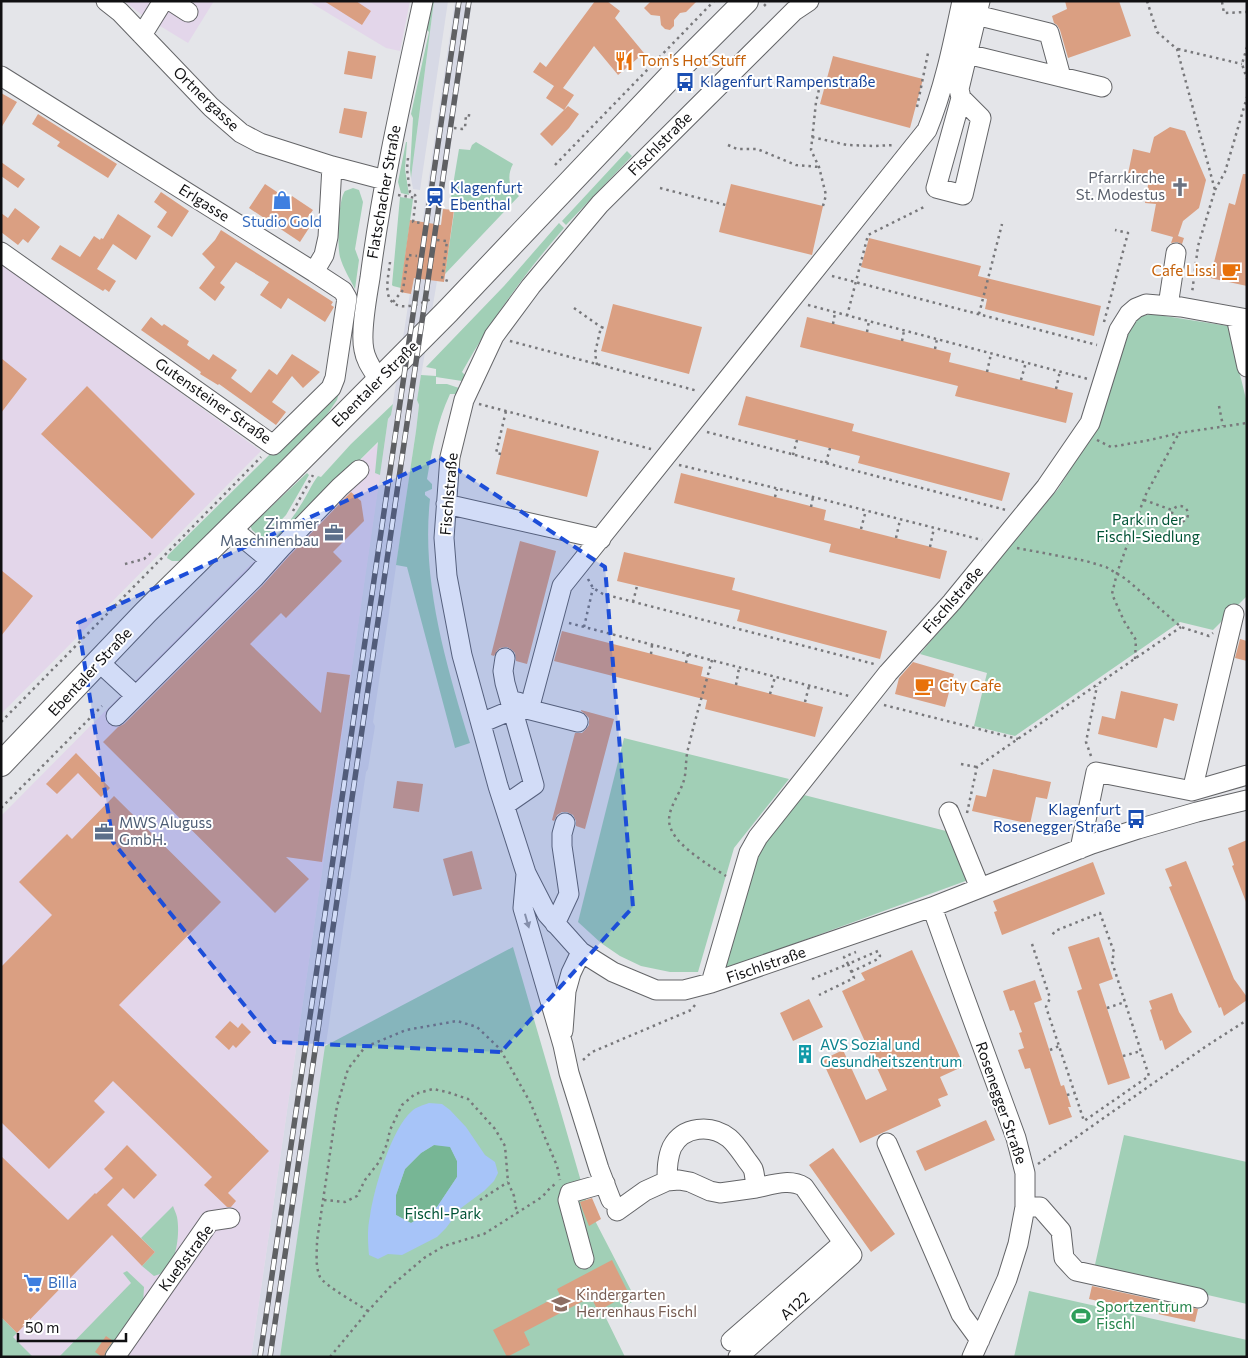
<svg xmlns="http://www.w3.org/2000/svg" width="1248" height="1358" viewBox="0 0 1248 1358" font-family="Commissioner,sans-serif">
  <style>
    .built { fill: #d7d9e5 }
    .industrial { fill: #e3d6ea }
    .green { fill: #a1cfb6 }
    .forest { fill: #77b695 }
    .water { fill: #a7c4f8; fill-rule: evenodd }
    .building { fill: #da9f82 }
    .lines { fill: none; stroke-linecap: round; stroke-linejoin: round }
    .minor-casing { stroke: #646568; stroke-width: 21 }
    .major-casing { stroke: #646568; stroke-width: 26 }
    .path { stroke: #78787b; stroke-width: 2.5; stroke-dasharray: 2.5 4; stroke-linecap: butt }
    .minor { stroke: #fff; stroke-width: 19 }
    .major { stroke: #fff; stroke-width: 24 }
    .rail-casing { stroke: #5f6063; stroke-width: 5.5 }
    .rail { stroke: #fff; stroke-width: 4; stroke-dasharray: 11; stroke-linecap: butt }
    .oneway { fill: #9f9fa0 }
    .marked { fill: #1d4ed8; fill-opacity: 0.2; stroke: #1d4ed8; stroke-width: 4; stroke-dasharray: 10 6; stroke-linejoin: round }
    .labels { text-anchor: middle; stroke-width: 4; stroke-linejoin: round; paint-order: stroke }
    .food-label { font-size: 15px; fill: #c56008; stroke: #fff; text-anchor: start }
    .transit-label { font-size: 15px; fill: #164399; stroke: #fff; text-anchor: start }
    .street-label { font-size: 15px; fill: #101012; stroke: #fff }
    .worship-label { font-size: 15px; fill: #5b616d; stroke: #fff; text-anchor: end }
    .shop-label { font-size: 15px; fill: #366cbe; stroke: #fff }
    .park-label { font-size: 15px; fill: #005335; stroke: #fff }
    .service-label { font-size: 15px; fill: #4e5e75; stroke: #fff; text-anchor: end }
    .culture-label { font-size: 15px; fill: #0d838f; stroke: #fff; text-anchor: start }
    .education-label { font-size: 15px; fill: #785e54; stroke: #fff; text-anchor: start }
    .leisure-label { font-size: 15px; fill: #27864d; stroke: #fff; text-anchor: start }
  </style>
  <rect width="100%" height="100%" fill="#e4e5e9"/>
  <path class="built" d="M434,1H448L420,190L413,189L411,178Z
    M455,1H472L432,274L437,281L417,400L419,405L416,431L373,722L375,726L368,769L366,772L280,1357H251L388,419L391,415L410,293H412Z"/>
  <path class="industrial" d="M124,1H214L188,43L142,15Z
    M308,1H410L400,51L386,48Z
    M1,263L261,451L1,714Z
    M386,435L251,1357H1V816L252,563L275,544Z"/>
  <path class="green" d="M431,1H434L411,178L410,169L413,118L411,114L429,32L425,28Z
    M406,142H407L405,169L409,195L401,193L398,182Z
    M476,142L513,164C507,175 508,188 519,196L445,274L455,206L450,203L459,149L470,150L472,145Z
    M627,151L632,156L566,225L562,221Z
    M353,188L359,190L363,202L355,249L359,260L355,289C350,279 343,268 340,257C337,245 338,200 345,191Z
    M400,197L413,199L401,288L393,286L392,285Z
    M559,223L564,228C525,273 491,320 462,372L465,375L462,381L436,377V384H447L459,388L456,394H450C437,422 432,450 427,479L432,484V489L425,492V495L430,499C421,581 446,664 470,743L455,748L407,567L396,565L416,431L419,405L417,400L421,375L436,376V369L426,367L504,286Z
    M1152,314L1228,326L1247,403V596L1213,630L1180,622L1015,736L974,726L987,673L920,654L1058,489L1098,425L1126,329L1138,317Z
    M342,383L337,400L326,416L241,501L242,503L181,561H172L167,558L168,555Z
    M393,404L391,415L388,419L380,475L375,473L378,442L275,544L270,543C281,531 292,520 300,506C307,496 311,485 318,476L321,477L351,444Z
    M307,473L309,475L286,515L263,539L252,530L250,525L256,517L258,519Z
    M624,738L789,779L734,848L698,972H670L641,966L620,956L601,943L578,922Z
    M804,795L950,832L971,879L722,970L753,854Z
    M513,947L589,1209L636,1300L605,1316L625,1357H280L325,1046Z
    M1124,1135L1247,1162V1304L1094,1269Z
    M173,1206C174,1209 176,1213 177,1217C180,1232 177,1261 165,1271C162,1273 158,1275 154,1276L142,1266L155,1252L141,1238Z
    M127,1271L144,1287L143,1306L108,1357H59L131,1283L123,1273Z
    M1029,1291L1247,1340V1357H1014Z
    M1,1317L17,1333L13,1337L33,1357H1Z"/>
  <path class="forest" d="M434,1145L450,1146L457,1161V1177L437,1207L411,1223L396,1215V1195L405,1169L421,1153Z"/>
  <path class="water" d="M429,1103L442,1104L450,1110L466,1127L485,1155L495,1162L498,1173L494,1181L484,1191L461,1208L446,1228L437,1237L402,1255L388,1254L378,1259L369,1255C368,1242 367,1229 370,1216C374,1189 391,1129 412,1111C416,1107 424,1105 429,1103ZM434,1145L450,1147L457,1161V1177L437,1207L411,1223L396,1215V1195L405,1169L421,1153Z"/>
  <path class="building" d="M324,1H356L371,11L362,25Z
    M595,1H607L620,11L615,18L644,53L618,75L594,46L563,88L574,95L564,110L546,98L554,86L533,72L540,62L546,67Z
    M651,1H697L686,12L680,13L674,20V26L670,30L665,29L661,25L660,16L651,15L644,8Z
    M1065,1H1119L1131,36L1068,58L1060,30L1057,25L1054,23L1052,16L1067,9Z
    M348,51L376,56L372,79L344,74Z
    M833,56L923,79L910,128L820,104Z
    M1,93L17,102L1,128Z
    M568,106L579,114L569,128L552,146L540,134Z
    M344,108L367,112L362,138L339,133Z
    M38,114L117,164L108,178L57,146L60,142L32,124Z
    M1170,127L1185,131L1206,180L1199,208L1183,221L1178,236L1184,238L1182,244L1177,242L1171,243L1173,237L1151,231L1156,204L1145,203L1149,179L1128,174L1133,149L1150,153L1154,137Z
    M1,162L25,179L18,188L1,176Z
    M1243,174H1247V286L1210,278L1229,203L1235,205Z
    M265,184L289,200L292,196L313,210L305,221L311,225L300,242L249,208Z
    M731,184L823,206L812,255L719,232Z
    M161,192L189,211L172,237L157,227L167,212L154,202Z
    M15,208L40,227L28,243L23,239L18,245L1,232V213L8,218Z
    M443,209L454,210L444,282L414,278L411,294L400,292L410,220L441,225Z
    M118,214L151,236L136,260L113,244L97,269L116,281L109,292L105,289L103,291L51,259L60,245L80,257L94,236L100,240L101,238L103,239Z
    M221,230L333,302L331,305L334,307L325,322L288,298L281,309L260,295L269,282L236,262L220,283L225,287L215,301L199,288L215,267L202,254L215,240Z
    M869,238L981,266L978,276L1101,306L1094,336L985,309L987,299L861,267Z
    M613,304L702,327L689,374L601,351Z
    M151,317L162,326L164,324L189,341L187,345L209,360L213,354L237,370L231,378L251,393L269,369L277,375L292,354L320,372L303,388L292,376L272,402L286,412L276,425L219,384L218,385L200,374L201,372L141,330Z
    M807,317L951,353L949,362L1073,393L1066,423L955,396L958,386L800,347Z
    M1,358L27,379L1,413Z
    M87,386L195,494L152,539L41,434Z
    M746,396L854,424L852,431L1010,473L1002,501L858,463L860,456L738,425Z
    M507,428L599,451L587,497L496,474Z
    M681,473L826,510L824,520L947,551L940,579L829,552L831,544L674,503Z
    M351,492L361,501L364,521L333,552L342,561L286,618L281,613L250,644L321,713L327,672L350,675L322,862L286,857L309,879L275,913L103,742L118,727L124,724L263,585L289,556Z
    M520,541L556,551L527,664L516,661L515,653L512,650L507,647L500,648L497,651L494,656L491,655Z
    M624,552L735,578L732,590L887,631L880,659L737,621L740,610L617,581Z
    M1,570L33,596L1,636Z
    M562,631L703,667L701,676L823,707L815,737L705,709L707,700L554,661Z
    M1240,639L1247,641V661L1235,658Z
    M913,662L954,674L945,707L895,694L899,678Z
    M1121,691L1178,704L1174,721L1164,718L1157,748L1098,734L1102,716L1115,719Z
    M581,710L614,719L585,829L576,826V821L573,815L567,812H562L557,815L554,821L552,820L575,733H582L586,729L589,725V718L585,714L581,711Z
    M76,753L110,788L101,797L78,773L57,794L46,784Z
    M993,769L1051,782L1047,799L1036,797L1030,824L972,811L976,795L986,797Z
    M397,781L423,784L419,812L393,808Z
    M114,796L221,902L119,1005L269,1151L228,1193L236,1201L231,1207H227L204,1185L212,1177L113,1081L94,1101L105,1112L49,1169L1,1122V967L52,915L19,882L67,834L72,839Z
    M1247,840V902H1246L1232,866L1234,865L1228,848Z
    M472,851L482,889L453,896L443,859Z
    M1186,861L1234,979L1247,997V1000L1224,1016L1221,1007L1219,1008L1169,887L1172,886L1165,869Z
    M1093,862L1105,894L1002,935L994,912L997,911L993,901Z
    M1099,937L1113,979L1099,984L1130,1078L1108,1085L1077,991L1082,989L1068,947Z
    M912,950L964,1066L940,1077L948,1095L938,1099L941,1106L860,1143L822,1060L843,1050L866,1100L887,1090L842,991L865,980L861,973Z
    M1035,980L1042,1000L1034,1003L1061,1086L1064,1085L1071,1107H1068L1072,1117L1049,1125L1030,1068L1025,1069L1018,1050L1024,1048L1019,1033L1022,1032L1014,1010L1010,1011L1003,991Z
    M1172,993L1179,1012L1192,1032L1165,1050L1162,1040L1160,1041L1150,1010L1152,1009L1149,1001Z
    M809,999L823,1027L793,1041L780,1013Z
    M230,1021L238,1028L242,1023L251,1032L236,1048L233,1045L229,1050L215,1037Z
    M986,1120L995,1140L925,1171L916,1151Z
    M127,1145L157,1175L134,1199L123,1188L107,1205L155,1252L142,1266L112,1235L17,1333L1,1317V1156L68,1220L95,1193L96,1194L113,1178L104,1169Z
    M833,1148L895,1234L871,1252L809,1165Z
    M592,1198L601,1219L589,1226L583,1211L580,1202Z
    M612,1260L629,1294L598,1311L591,1297L524,1332L530,1345L507,1357L493,1330L560,1295L557,1289Z
    M1092,1286L1198,1309L1195,1322L1089,1299Z
    M106,1336L113,1341L106,1351L104,1357H102L95,1352Z"/>
  <g class="lines">
    <g class="minor-casing">
      <path id="minor" d="M106,1L120,12L211,107L241,133L260,143L332,166L385,180
        M171,1L188,12
        M809,1L794,11L600,204L531,286L494,336L464,400L450,457L444,538L447,576L462,655L498,786L526,873L547,914L581,952L613,972L656,990H684L711,983L932,907L1092,844L1138,829L1197,812L1247,800
        M976,15L1049,33L1061,77
        M142,35L163,1
        M967,54L1102,87
        M1,76L314,272L324,255L328,237L332,166
        M961,98L981,118L963,195L936,188L961,98L959,89L980,1
        M1,252L273,445L331,388L335,378L347,298L343,291L314,272
        M1168,306L1176,253
        M1236,317L1247,367
        M379,380C373,370 366,362 364,350C360,332 367,297 370,278C382,184 403,93 423,1
        M446,504L601,539
        M231,528L270,560
        M99,662L136,696
        M518,702L519,707L578,722
        M116,716L255,577L281,548L340,487L359,470
        M481,723L531,702L562,586L927,130C944,89 953,44 962,1
        M1192,791L1234,614
        M505,805L534,785L505,683L503,671L505,658
        M949,812L980,888
        M1080,849L1096,772L1192,791L1247,775
        M526,874L523,908L563,1045L569,1073L599,1169L611,1200
        M932,907L956,974L1016,1138L1025,1173V1207L1018,1244L1007,1279L972,1357
        M555,924L569,894L562,846V834L565,823
        M711,983L749,853L758,837L888,673L952,602L1046,487L1090,423L1119,330L1129,314L1136,308L1146,304L1181,307L1247,319
        M563,1031L566,991L571,973L581,952
        M887,1143L961,1314L980,1340
        M667,1181L679,1180L690,1182L710,1191L720,1193L756,1188
        M1025,1207H1040L1061,1231L1064,1258L1076,1271L1198,1298
        M617,1211L645,1191L667,1181C667,1170 667,1158 672,1147C683,1126 711,1124 729,1138C736,1144 741,1152 746,1159C748,1162 751,1165 753,1169C755,1174 755,1182 756,1188C771,1185 790,1178 804,1187L852,1255L738,1357
        M584,1259L568,1200L570,1193L605,1183
        M731,1341L843,1243
        M115,1357L210,1221L230,1218"/>
    </g>
    <g class="major-casing">
      <path id="major" d="M1,764L146,612L291,469L448,311L673,74L746,1"/>
    </g>
    <path class="path" d="M1147,1L1157,32L1177,49L1215,190L1198,246L1192,293
      M1222,2L1224,13L1247,12
      M764,6L769,1
      M1247,47L1242,64L1247,79
      M1178,49L1242,64
      M917,107L928,53
      M454,128L462,129L465,128L466,115L473,116
      M812,137L847,145L875,146L895,145
      M728,145L737,149H757L796,165L819,167
      M408,158L407,169L410,192L415,195L416,198L413,222L422,223
      M555,165L714,1
      M660,188L726,205
      M1215,190L1225,172L1247,97
      M398,195L416,198
      M823,206L826,195L819,167L811,150L816,102L821,81L826,82
      M437,240L447,241L442,279L451,282
      M390,262C389,272 386,284 388,294C393,315 421,304 433,298
      M832,276L1097,345
      M393,302L403,290L408,255L417,256
      M808,305L1088,379
      M574,308L601,327
      M979,314L1002,224
      M847,316L868,235L926,206
      M1104,322L1128,233L1115,230
      M833,324L835,313
      M867,332L869,321
      M510,341L698,391
      M902,341L904,331
      M935,349L937,339
      M597,365L595,353L601,327L607,329
      M987,372L991,354
      M1021,380L1026,362
      M1056,389L1060,371
      M479,404L651,449
      M1219,406L1223,426
      M707,432L1006,510
      M1097,440L1111,447L1150,440L1179,433L1247,423
      M501,454L496,453L506,411
      M793,455L797,440
      M826,463L830,448
      M679,465L813,497L982,540
      M775,497L777,489
      M1144,500L1172,510
      M1172 514a8 8 0 1 1 16 0a8 8 0 1 1-16 0Z
      M811,507L813,497
      M293,511L313,475
      M861,529L866,510
      M896,538L900,520
      M930,547L934,528
      M1017,548L1086,561L1106,567L1126,579L1181,627L1209,636L1213,633
      M125,564L144,559L152,552
      M588,579L593,588L603,594L874,664
      M633,602L637,586
      M569,623L849,696
      M584,627L593,588
      M651,654L652,645
      M1135,659L1136,640L1124,621L1112,594L1117,573L1145,496L1179,433
      M712,660C704,690 695,719 688,749C685,760 687,773 683,783C678,798 664,813 671,829C678,847 710,866 726,876
      M686,663L688,654
      M736,685L739,668
      M770,694L775,677
      M805,702L809,686
      M884,705L1018,739
      M1,722L261,457
      M1091,756L1086,742L1097,686
      M961,764L977,767
      M1,808L102,706
      M967,813L977,767L1181,627
      M1032,944L1050,998L1046,1007L1084,1121L1149,1076L1112,962L1114,952L1100,913L1055,931L1051,937
      M851,972L878,959L880,956L878,951L848,964L844,957L856,952
      M812,979L848,964L854,978L819,995
      M1107,1008L1125,1002
      M1050,1050L1059,1046
      M1123,1056L1141,1051
      M583,1060L592,1052L691,1010L695,1005
      M1067,1095L1075,1093
      M1038,1164L1205,1047L1247,1020
      M324,1200L345,1202L357,1196L365,1180L379,1162L387,1144L390,1130L402,1105L415,1094L433,1089L447,1092L468,1099L495,1129L505,1146L508,1182L514,1196L517,1214
      M480,1200L508,1182
      M368,1311C358,1304 325,1286 320,1277C315,1266 317,1252 317,1241L337,1106L348,1069L365,1047L406,1030L457,1021L477,1027L500,1049L530,1102L557,1166L560,1180
      M330,1357L368,1311L390,1287L424,1258L444,1246L484,1234L542,1197L551,1187L557,1183"/>
    <use href="#minor" class="minor"/>
    <use href="#major" class="major"/>
    <g class="rail-casing">
      <path id="rail" d="M260,1357L459,1
        M270,1357L469,1"/>
    </g>
    <use href="#rail" class="rail"/>
  </g>
  <defs><path id="oneway-solid" d="M-6-.8H1V-3.2L6.5 0L1 3.2V.8H-6Z" transform="scale(1.25)"/></defs>
  <use class="oneway" href="#oneway-solid" transform="translate(527 921) rotate(74)"/>
  <path class="marked" d="M440,458L605,567L633,907L501,1052L274,1042L113,842L78,623Z"/>
  <defs>
    <g id="restaurant-bare" transform="scale(1.5)"><path d="M-5-6h1v4h1v-4h1v4h1v-4h1v5L-1.5 .5V6h-2V.5L-5-1ZM5-6V6H3V1.5H1.5Q1.5-4 5-6Z" fill="#e8710a" stroke="#fff" stroke-width="2.5" paint-order="stroke"/></g>
    <g id="bus-bare" transform="scale(1.5)"><path d="M-5-6H5V4H4V6H2V4H-2V6H-4V4H-5ZM-3.5-4V0h7V-4ZM-3.5 1.2v1.5H-2V1.2ZM2 1.2v1.5H3.5V1.2Z" fill="#1a4fb4" stroke="#fff" stroke-width="2.5" paint-order="stroke"/></g>
    <g id="church-bare" transform="scale(1.5)"><path d="M-1.2-6h2.4v3.5h3.3v2.4h-3.3V6h-2.4V-.1h-3.3v-2.4h3.3Z" fill="#6b7280" stroke="#fff" stroke-width="2.5" paint-order="stroke"/></g>
    <g id="station-bare" transform="scale(1.5)"><path d="M-3-6H3Q5-6 5-4V2Q5 4 3 4L4.5 6H3L1.5 4h-3L-3 6H-4.5L-3 4Q-5 4-5 2V-4Q-5-6-3-6ZM-3.5-4v3h7v-3ZM-3.5 1v1.5H-2V1ZM2 1v1.5H3.5V1Z" fill="#1a4fb4" stroke="#fff" stroke-width="2.5" paint-order="stroke"/></g>
    <g id="shop-bare" transform="scale(1.5)"><path d="M-5-2.5h2.3a2.7 3.5 0 0 1 5.4 0H5L5.5 6h-11ZM-1.5-2.5h3a1.5 2.3 0 0 0-3 0Z" fill="#3f7fe0" stroke="#fff" stroke-width="2.5" paint-order="stroke"/></g>
    <g id="cafe-bare" transform="scale(1.5)"><path d="M-5.5-4.5H6V0H3Q3 3.5 0 3.5H-2.5Q-5.5 3.5-5.5 0ZM3-3.2v2h1.7v-2ZM-6 4.5H4V6H-6Z" fill="#e8710a" stroke="#fff" stroke-width="2.5" paint-order="stroke"/></g>
    <g id="office-bare" transform="scale(1.5)"><path d="M-6-3h4V-5.5h4V-3h4V5H-6ZM-1-4.5V-3h2v-1.5ZM-6 0V1H6V0Z" fill="#5c6f8a" stroke="#fff" stroke-width="2.5" paint-order="stroke"/></g>
    <g id="building-bare" transform="scale(1.5)"><path d="M-4-6H4V6H1V3H-1V6H-4ZM-2.5-4.3h1.7v1.8h-1.7ZM.8-4.3h1.7v1.8H.8ZM-2.5-1h1.7V.8h-1.7ZM.8-1h1.7V.8H.8Z" fill="#0f9aa8" stroke="#fff" stroke-width="2.5" paint-order="stroke"/></g>
    <g id="supermarket-bare" transform="scale(1.5)"><path d="M-6-5.5h2.5l.6 2H6L4.5 2H-2.5L-4.4-4H-6ZM-1.5 3.2a1.3 1.3 0 1 0 .1 0ZM3 3.2a1.3 1.3 0 1 0 .1 0Z" fill="#3f7fe0" stroke="#fff" stroke-width="2.5" paint-order="stroke"/></g>
    <g id="school-bare" transform="scale(1.5)"><path d="M0-5L7-2L0 1L-7-2ZM-4 1L0 2.5L4 1V4Q0 6-4 4Z" fill="#8d6e63" stroke="#fff" stroke-width="2.5" paint-order="stroke"/></g>
    <g id="stadium-bare" transform="scale(1.5)"><path d="M0-5a6.5 5 0 1 0 0 10a6.5 5 0 1 0 0-10ZM-3.5-1.8h7v3.6h-7Z" fill="#2e9e5b" stroke="#fff" stroke-width="2.5" paint-order="stroke"/></g>
  </defs>
  <g fill-rule="evenodd">
    <use href="#restaurant-bare" x="624" y="61"/>
    <use href="#bus-bare" x="685" y="82"/>
    <use href="#church-bare" x="1180" y="187"/>
    <use href="#station-bare" x="435" y="197"/>
    <use href="#shop-bare" x="282" y="200"/>
    <use href="#cafe-bare" x="1231" y="271"/>
    <use href="#office-bare" x="334" y="533"/>
    <use href="#cafe-bare" x="924" y="686"/>
    <use href="#bus-bare" x="1136" y="819"/>
    <use href="#office-bare" x="104" y="832"/>
    <use href="#building-bare" x="805" y="1054"/>
    <use href="#supermarket-bare" x="33" y="1283"/>
    <use href="#school-bare" x="561" y="1304"/>
    <use href="#stadium-bare" x="1081" y="1316"/>
  </g>
  <g class="labels">
    <g class="food-label">
      <text x="639" y="66">Tom's Hot Stuff</text>
      <text x="1216" y="276" text-anchor="end">Cafe Lissi</text>
      <text x="939" y="691">City Cafe</text>
    </g>
    <g class="transit-label">
      <text x="700" y="87">Klagenfurt Rampenstraße</text>
      <text x="450" y="193">Klagenfurt<tspan x="450" dy="17">Ebenthal</tspan></text>
      <text x="1121" y="815" text-anchor="end">Klagenfurt<tspan x="1121" dy="17">Rosenegger Straße</tspan></text>
    </g>
    <g class="street-label">
      <text transform="translate(206 99) rotate(44)" y="5">Ortnergasse</text>
      <text transform="translate(660 144) rotate(-45)" y="5">Fischlstraße</text>
      <text transform="translate(384 192) rotate(-80)" y="5">Flatschacher Straße</text>
      <text transform="translate(204 203) rotate(32)" y="5">Erlgasse</text>
      <text transform="translate(375 384) rotate(-45)" y="5">Ebentaler Straße</text>
      <text transform="translate(213 401) rotate(35)" y="5">Gutensteiner Straße</text>
      <text transform="translate(449 494) rotate(-85)" y="5">Fischlstraße</text>
      <text transform="translate(953 600) rotate(-49)" y="5">Fischlstraße</text>
      <text transform="translate(90 672) rotate(-47)" y="5">Ebentaler Straße</text>
      <text transform="translate(766 965) rotate(-19)" y="5">Fischlstraße</text>
      <text transform="translate(1001 1103) rotate(71)" y="5">Rosenegger Straße</text>
      <text transform="translate(186 1258) rotate(-53)" y="5">Kueßstraße</text>
      <text transform="translate(795 1306) rotate(-42)" y="5">A122</text>
    </g>
    <g class="worship-label">
      <text x="1165" y="183">Pfarrkirche<tspan x="1165" dy="17">St. Modestus</tspan></text>
    </g>
    <g class="shop-label">
      <text x="282" y="227">Studio Gold</text>
      <text x="48" y="1288" text-anchor="start">Billa</text>
    </g>
    <g class="park-label">
      <text x="1148" y="525">Park in der<tspan x="1148" dy="17">Fischl-Siedlung</tspan></text>
      <text x="443" y="1219">Fischl-Park</text>
    </g>
    <g class="service-label">
      <text x="319" y="529">Zimmer<tspan x="319" dy="17">Maschinenbau</tspan></text>
      <text x="119" y="828" text-anchor="start">MWS Aluguss<tspan x="119" dy="17">GmbH.</tspan></text>
    </g>
    <g class="culture-label">
      <text x="820" y="1050">AVS Sozial und<tspan x="820" dy="17">Gesundheitszentrum</tspan></text>
    </g>
    <g class="education-label">
      <text x="576" y="1300">Kindergarten<tspan x="576" dy="17">Herrenhaus Fischl</tspan></text>
    </g>
    <g class="leisure-label">
      <text x="1096" y="1312">Sportzentrum<tspan x="1096" dy="17">Fischl</tspan></text>
    </g>
  </g>
  <rect width="1248" height="1358" fill="none" stroke="#101012" stroke-width="5"/>
  <path d="M18 1333v8h108v-8" fill="none" stroke="#101012" stroke-width="2.5"/>
  <text x="25" y="1333" font-size="15" fill="#101012" stroke="#ffffff" stroke-width="4" paint-order="stroke">50 m</text>
</svg>
